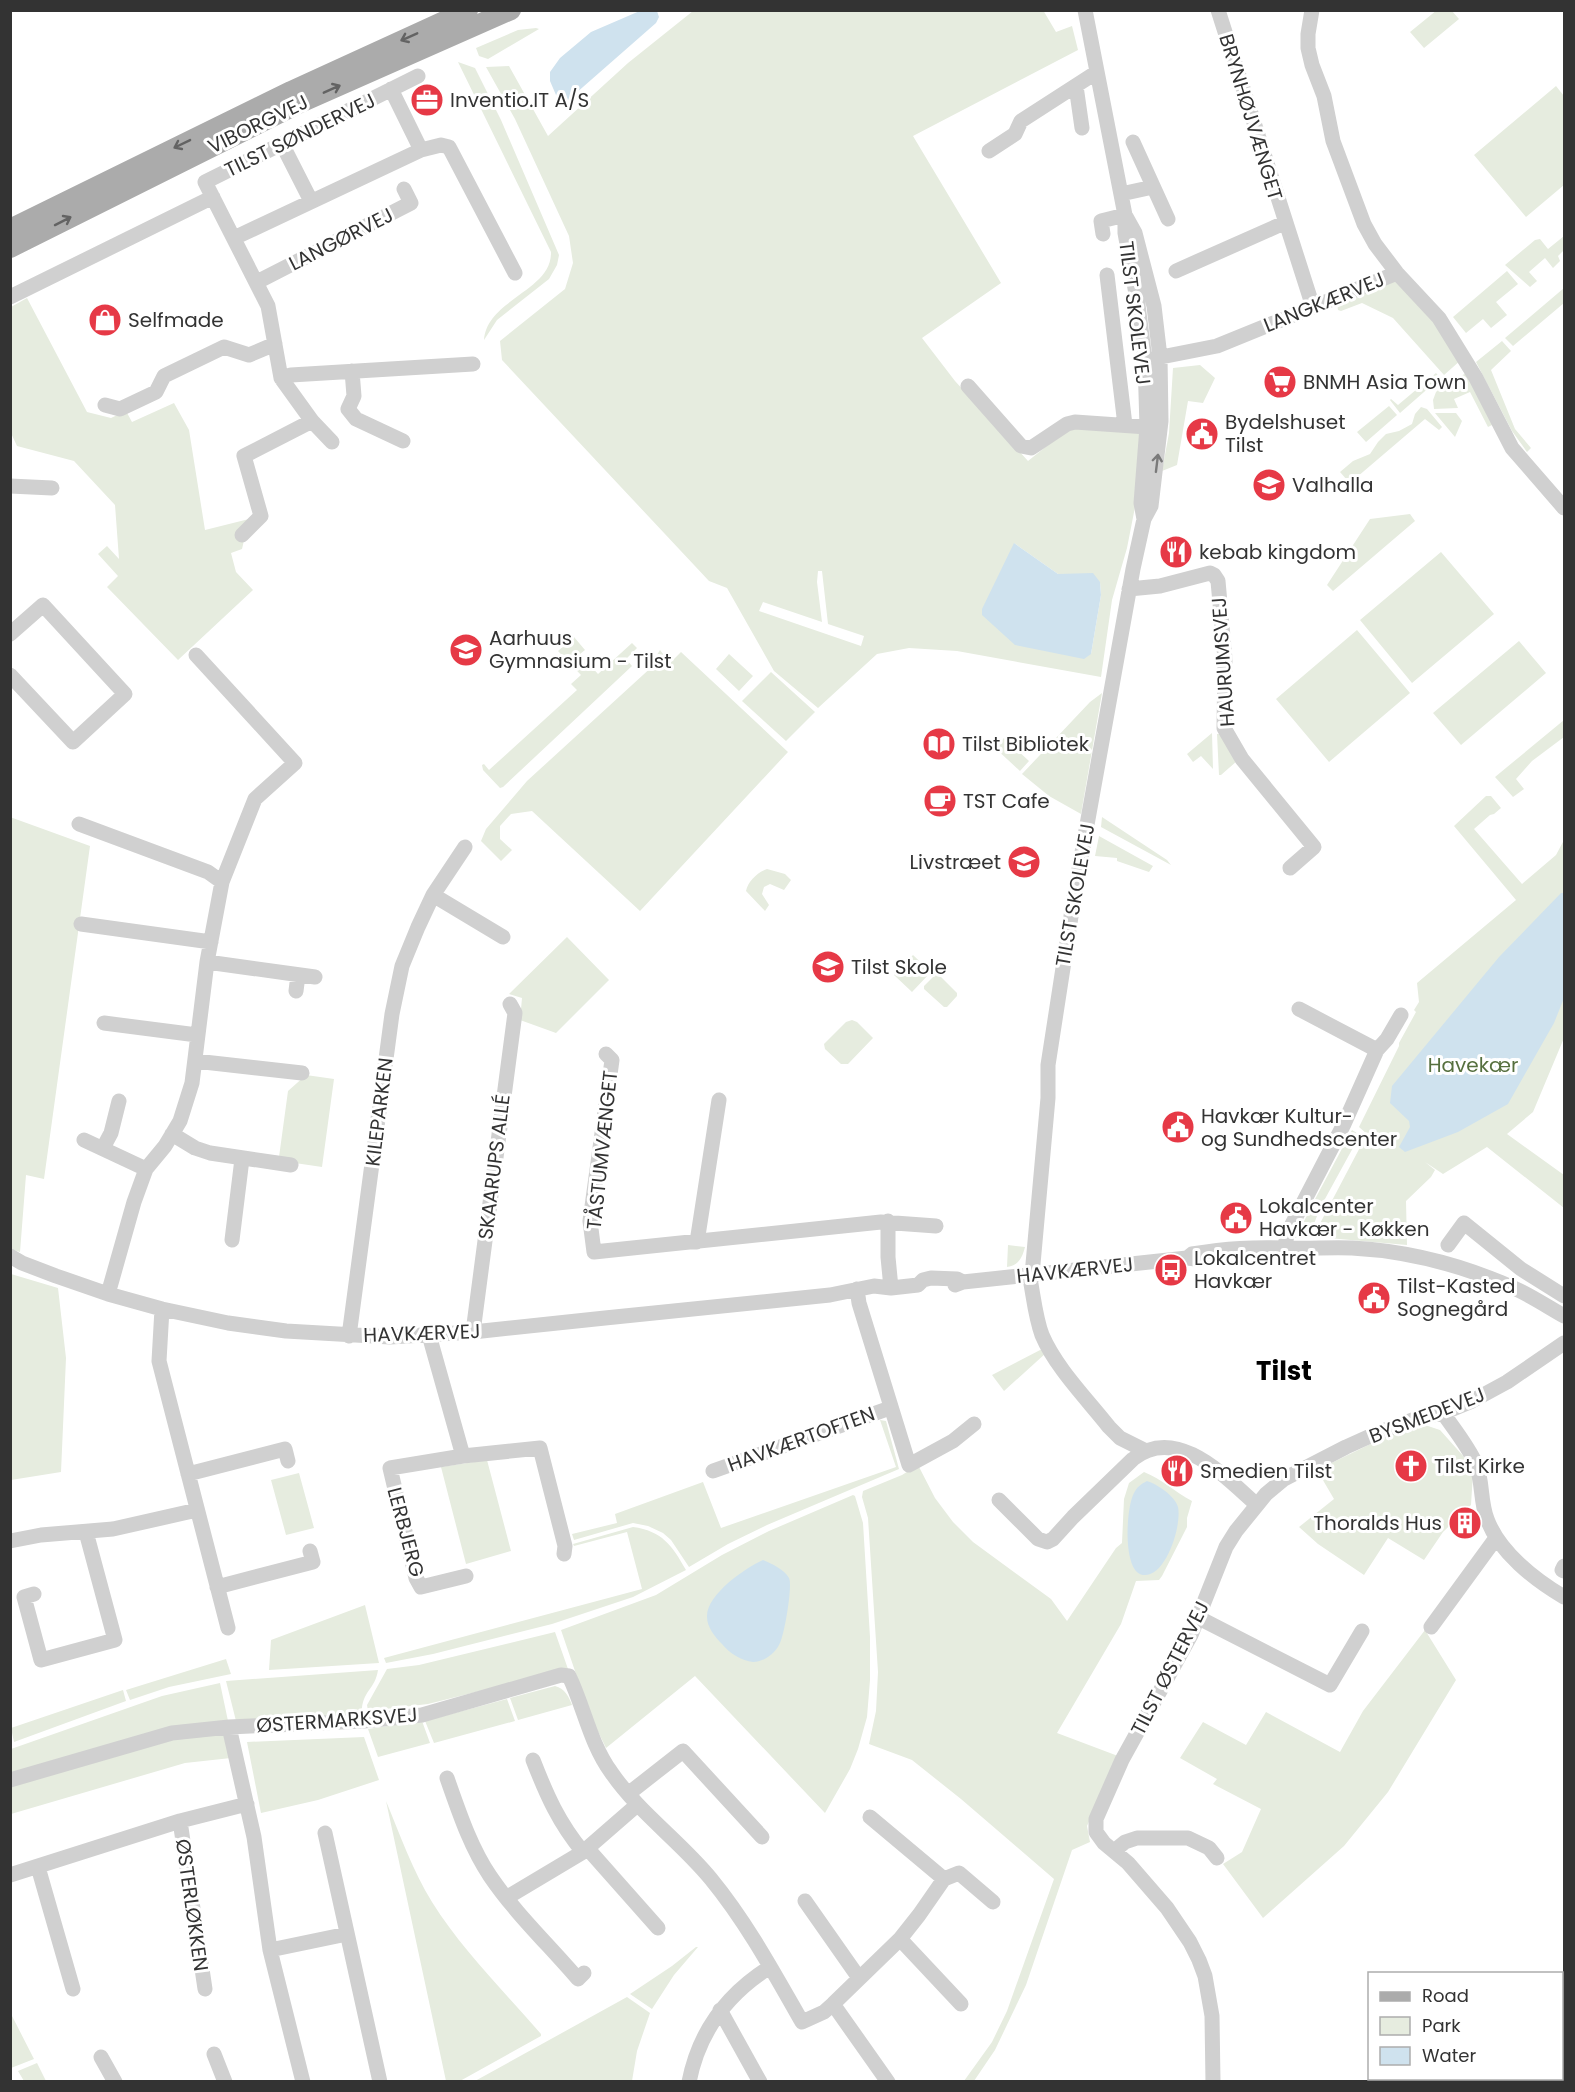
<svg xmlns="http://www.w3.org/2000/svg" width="1575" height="2092" viewBox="0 0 1575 2092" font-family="Poppins,sans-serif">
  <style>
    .green { fill: #e6ecdf; fill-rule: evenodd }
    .water { fill: #cfe2ee }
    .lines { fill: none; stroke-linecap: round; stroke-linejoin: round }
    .minor { stroke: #d0d0d0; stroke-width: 15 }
    .major { stroke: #ababab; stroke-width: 20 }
    .oneway { stroke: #636363 }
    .oneway2 { stroke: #7a7a7a }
    .labels { text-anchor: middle; stroke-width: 6; stroke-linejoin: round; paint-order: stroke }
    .poi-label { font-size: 20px; fill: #333; stroke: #fff; text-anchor: start }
    .street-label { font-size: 20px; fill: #333; stroke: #fff }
    .park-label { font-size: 20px; fill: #56703f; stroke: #fff }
    .district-label { font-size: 26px; font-weight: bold; fill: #000; stroke: #fff }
  </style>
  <rect width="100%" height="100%" fill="#fff"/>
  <path class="green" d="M1043,10L1056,32L1072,26L1078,50L913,136L1001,283L922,338L955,381L1028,461L1063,433L1075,427L1140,433L1136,502L1127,548L1112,600L1101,677L957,651L909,648L877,654L818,708L774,671L727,588L709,581L502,360L500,341L565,289L573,263L569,236L515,119L486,67L509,66L548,136L628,63L693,11ZM1014,543L1058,574L1100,582L1101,595L1091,654ZM818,571H822L828,624L864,636L861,646L759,611L763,602L822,622L817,582Z
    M1437,10L1452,11L1459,19L1424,48L1410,32Z
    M536,28L539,29L488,59L479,56L476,48L518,30Z
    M458,62L475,68L501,120L559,255L557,265L549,279L497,320L484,340C487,299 552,291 551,252Z
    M1556,86L1564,96V185L1526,217L1474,155Z
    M1564,236V250L1558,256L1560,261L1553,268L1545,258L1529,272L1537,281L1530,287L1505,265L1535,240L1540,239L1548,249Z
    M1507,271L1518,284L1496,302L1507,315L1491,328L1483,319L1466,333L1453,317Z
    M1395,279L1438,326L1461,360L1444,375L1393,318L1362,303L1341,311L1338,310L1337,304Z
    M1564,288V303L1513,346L1505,338Z
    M27,298L87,412L111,418L126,411L132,422L174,403L189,430L205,530L249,519L242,549L231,553L236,572L253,590L178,660L107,587L118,576L98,554L107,546L119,559L115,505L74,461L17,446L11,433V307Z
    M1502,341L1511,351L1491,370L1515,429L1531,448L1527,452L1512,431L1476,362Z
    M1200,365L1215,378L1203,403L1188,401L1177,465L1162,471L1169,433L1173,368Z
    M1468,371L1496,423L1488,427L1470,392L1454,399L1458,408L1434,409L1433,400L1436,392L1445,384L1454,382Z
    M1436,373L1440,378L1400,413L1390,400L1391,399L1398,405Z
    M1389,406L1397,415L1366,442L1357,432Z
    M1421,407L1427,409L1442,427L1439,430L1425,419L1350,483L1355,490L1351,493L1343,484L1347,480L1340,472L1353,461L1370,454L1378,442L1386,434L1399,431L1412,424L1415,414Z
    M1435,413H1456L1462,421L1455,437Z
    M1410,514L1415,521L1333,591L1327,585L1370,519Z
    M1441,552L1494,614L1412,683L1360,620Z
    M1357,630L1410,693L1329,762L1276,699Z
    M574,637L585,650L580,654L598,674L632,643L637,648L626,659L632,666L503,787L500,788L483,770L482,765L484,764L489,770L577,690L571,684L581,675L558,651Z
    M1519,641L1546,673L1461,745L1433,713Z
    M660,650L670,663L681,652L788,752L640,911L532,811L511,814L500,826V839L512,850L501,861L481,841L486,829L527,781L655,664V658Z
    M729,654L753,676L739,691L716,669Z
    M771,672L815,712L786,741L742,701Z
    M1102,693L1081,814L1049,796L1022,774L1090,702Z
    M1564,720V737L1532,761L1516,779L1524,789L1513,797L1495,777Z
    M1212,733L1213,769L1201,756L1193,762L1187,754Z
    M1217,734H1220L1237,761L1221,775H1219Z
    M1004,738L1029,761L1020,771L995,748Z
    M1486,796H1491L1501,808L1494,814L1490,815L1474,829L1522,884L1556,855L1564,840V1038L1533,1112L1507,1134L1564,1175V1208L1487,1147L1443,1174L1425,1162L1435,1170L1431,1177L1406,1201L1407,1245L1317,1237L1315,1233L1367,1134L1359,1127L1399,1046V1043L1416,1012L1414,1010L1419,1002L1417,983L1516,900L1454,826Z
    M10,817L90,846L44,1179L26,1175L20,1252L10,1249Z
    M1102,817L1167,860L1171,865L1101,827Z
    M1099,836L1153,866L1149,872L1117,861V858L1095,856Z
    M767,869L785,874L791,880L784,890L770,884L764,887L762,894L769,905L765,911L746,891C748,881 758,872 767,869Z
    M567,937L609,980L556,1033L520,1020L522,998L509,994Z
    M913,955L931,972L912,992L894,975Z
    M938,974L957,993V996L947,1007H944L924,989V986L935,975Z
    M852,1020L857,1022L873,1038L848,1064H841L825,1049L824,1044L846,1022Z
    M306,1075L334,1079L322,1167L295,1163L279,1157L288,1091Z
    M1352,1130L1360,1135L1320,1208L1314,1205V1201Z
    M1309,1212L1317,1216L1309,1237L1294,1238L1295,1232H1298Z
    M1008,1245L1025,1247C1022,1258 1019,1265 1007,1267Z
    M11,1274L58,1288L66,1358L61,1472L11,1480Z
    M1044,1348L1046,1353L1004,1391L992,1375Z
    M880,1420L886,1421L899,1469L767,1525L728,1544L689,1567L671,1540L663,1533L648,1526L633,1523L574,1540L572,1534L617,1523L615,1514L703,1482L721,1528L896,1467Z
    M1425,1425L1440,1430L1465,1458L1473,1473L1471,1505L1443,1532L1424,1560L1388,1538L1364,1575L1318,1544L1299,1527L1334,1499L1317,1470L1389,1435Z
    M487,1460L511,1551L466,1564L441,1467Z
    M918,1465L935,1498L953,1522L973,1542L1051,1599L1067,1621L1116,1548L1122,1543L1124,1499L1129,1483L1144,1472C1162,1479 1175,1492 1192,1501L1187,1518V1527L1162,1576L1159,1580L1136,1581L1121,1624L1057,1733L1118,1756L1087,1826L1090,1842L1072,1850L1026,1985L995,2050L974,2081H964L992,2042L1007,2011L1054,1879L961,1799L912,1760L869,1744L876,1711L878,1672L868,1518L862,1497L863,1491L902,1475Z
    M299,1473L314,1528L286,1535L271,1480Z
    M853,1495L855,1496L863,1523L870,1637V1680L867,1717L858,1749L850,1769L825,1813L695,1676L606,1748L590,1715L561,1630L656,1595L722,1555L769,1531Z
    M633,1527C662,1531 672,1545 686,1570L633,1597L552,1624L433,1654L386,1663L384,1658L642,1589L627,1532L574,1546L573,1544Z
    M365,1605L379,1663L269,1670L271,1640Z
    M1425,1630L1456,1680L1388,1792L1344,1846L1263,1918L1223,1864L1242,1852L1261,1809L1213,1784L1217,1779L1180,1758L1203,1722L1246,1745L1266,1712L1340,1752L1363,1711Z
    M555,1632L568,1669L428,1704L368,1711L367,1705L387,1669L419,1665Z
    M226,1659L231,1674L169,1687L130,1700L126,1690Z
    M378,1670C375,1691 360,1691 362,1717L236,1721L226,1681Z
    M220,1683L228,1721L11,1775V1749L162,1696Z
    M555,1686C565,1689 568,1695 572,1705L518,1720L510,1698Z
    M123,1690L126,1701L14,1742L11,1728Z
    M507,1699L515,1721L434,1743L425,1721Z
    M422,1721L430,1743L378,1757L368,1729Z
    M220,1732L227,1738L231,1758L185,1763L11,1814V1786L166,1741Z
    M364,1737L379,1780L318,1800L261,1813L247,1742Z
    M386,1801C400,1835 413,1871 432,1902C462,1950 504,1991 541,2034V2036L460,2081H446Z
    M696,1947H698L674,1975L652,2009L630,1994L672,1966Z
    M627,1997L650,2013L637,2051L632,2081H475Z
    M11,2014L34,2059L11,2068L10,2066Z
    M37,2063L46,2081H24L18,2071Z"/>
  <path class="water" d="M642,10L657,11L659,17L656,23L567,101L559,102L550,81V72L560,58L591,32Z
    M1014,543L1058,574L1093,573L1100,582L1101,595L1091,654L1084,659L1015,645L982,615V609Z
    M1561,893H1564V998L1554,1023L1508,1104L1458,1132L1405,1152L1399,1147L1410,1127L1409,1121L1390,1103L1392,1086L1499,957Z
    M1147,1481C1157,1484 1175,1496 1178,1507C1182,1525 1166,1578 1143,1575C1122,1572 1126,1507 1134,1493C1137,1487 1141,1484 1147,1481Z
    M763,1560C772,1564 784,1569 789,1578C793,1585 784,1638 779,1645C774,1654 764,1662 753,1662C742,1661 729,1653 722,1644C715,1637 707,1627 707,1617C706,1595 745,1568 763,1560Z"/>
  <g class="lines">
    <path class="minor" d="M1085,10L1125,215V233L1138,305L1145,360L1147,427L1141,503L1144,519
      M1218,10L1313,307
      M1312,10L1308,34V48L1312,65L1324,96L1333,141L1364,224L1375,244L1397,273L1439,318L1476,378L1512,448L1564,508
      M1076,86L1082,128
      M391,89L421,150
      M1133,142L1168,219
      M282,144L311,201
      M989,151L1015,134L1021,121L1097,72
      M1121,194L1153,187
      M1103,234L1101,221L1125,215
      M234,238L421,150L441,145L449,147L515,273
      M1176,271L1284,223
      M1107,275L1125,425
      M257,282L411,203L404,189
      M10,297L213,197
      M1151,359L1217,346L1397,273
      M352,371L354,396L348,409L356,419L403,441
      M281,378L291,375L473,364
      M968,386L1021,446L1031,448L1067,424L1075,422L1147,427
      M105,405L120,409L156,392L164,376L224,347L249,355L275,344
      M332,442L312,421L281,378L268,306L205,182L418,76
      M10,486L52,488
      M242,535L261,516L244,456L312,421
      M1129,589L1160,586L1210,573L1214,575L1218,581L1225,659L1224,728L1242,759L1314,847L1290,868
      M10,634L43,605L125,694L73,742L10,675
      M79,824L208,872L222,882
      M433,895L503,937
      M81,924L211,942
      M207,962L315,977
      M296,991L298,975
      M1299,1009L1377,1050
      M104,1023L197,1035
      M606,1054L612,1060L590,1221L594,1252L881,1222L936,1226
      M195,1061L302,1073
      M172,1134L195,1148L210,1153L291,1165
      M84,1140L146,1169
      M103,1148L111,1133L119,1101
      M888,1221V1257L891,1288
      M232,1240L242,1159
      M697,1242L719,1100
      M1448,1245L1464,1223L1521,1269L1564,1296
      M1285,1248L1287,1234L1344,1124L1377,1050L1387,1039L1401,1015
      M10,1256L22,1263L56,1276L108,1294L162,1309L228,1323L286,1331L390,1337L473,1332L605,1318L830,1295L874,1286L891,1288L918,1285L923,1280L931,1278L957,1279L963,1282
      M1187,1258L1192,1254C1228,1248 1252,1247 1288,1248C1309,1249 1330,1247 1352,1248C1408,1251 1465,1266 1516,1289C1533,1297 1548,1307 1564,1316
      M1032,1275L1048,1098V1065L1074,897L1133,569L1144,519L1151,506L1161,421L1160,357L1154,306L1135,233L1125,215
      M1031,1284C1034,1301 1036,1319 1042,1335C1056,1368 1087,1399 1109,1427L1120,1438L1144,1450
      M955,1285L963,1282L1187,1258L1196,1259
      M857,1289L859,1303L909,1465L953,1441L974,1424
      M108,1294L134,1202L146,1169L165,1146L180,1121L192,1083L207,962L222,882L255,799L295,763L196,655
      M162,1309L159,1361L228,1628
      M473,1332L515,1013L510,1004
      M429,1335L463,1456
      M349,1336L392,1014L402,966L418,927L433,895L465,847
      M1443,1413C1454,1429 1468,1446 1476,1464C1483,1482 1480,1501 1487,1519C1499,1552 1535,1580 1564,1597
      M713,1471L890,1408
      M188,1474L285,1449L288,1461
      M999,1500L1038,1539L1047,1542L1053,1539L1073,1517L1133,1459C1177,1424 1225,1477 1257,1505
      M10,1541L41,1535L113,1529L197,1510
      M1564,1566L1562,1570L1564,1571
      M466,1576L421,1587L416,1578L390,1468L463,1456L540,1448L565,1546L564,1554
      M217,1587L313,1562L310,1551
      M34,1594L24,1597L41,1660L115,1640L86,1532
      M1199,1618L1330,1685L1362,1631
      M1431,1627L1496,1538
      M229,1727L254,1837L270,1950L303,2082
      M533,1760C547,1796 559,1823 583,1852
      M447,1778C459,1812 470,1846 490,1876C515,1913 549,1945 578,1979L584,1973
      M10,1780L172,1733L229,1727L364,1721L422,1715L561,1675L569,1676C584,1707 590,1743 611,1772C639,1813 680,1841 711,1879C747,1923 774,1973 802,2022L824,2012L833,2004L900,1939L919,1915L944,1879L959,1873L993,1902
      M628,1794L683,1751L762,1837
      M870,1817L944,1879
      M180,1821L205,1989
      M325,1833L380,2082
      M588,1849L658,1928
      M1114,1851L1125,1842L1137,1838H1188L1209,1848L1217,1858
      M38,1867L73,1989
      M10,1875L180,1821L247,1804
      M506,1898L583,1852L637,1805
      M805,1901L859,1978
      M900,1939L961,2004
      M270,1950L347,1934
      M833,2004L888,2082
      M720,2010L760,2082
      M214,2054L225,2082
      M101,2057L115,2082
      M689,2082C699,2031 727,1994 770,1967
      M1213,2082L1212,2016L1205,1976L1199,1960L1190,1942L1167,1908L1128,1863L1104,1843L1096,1832V1819L1122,1760L1191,1635L1226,1547L1236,1531L1266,1494L1284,1479L1346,1447L1377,1433L1415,1419L1443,1413L1472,1401L1507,1382L1564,1343"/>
    <path class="major" d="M10,229L291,91L468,10
      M10,248L300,103L511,10"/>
  </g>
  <defs><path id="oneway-shaft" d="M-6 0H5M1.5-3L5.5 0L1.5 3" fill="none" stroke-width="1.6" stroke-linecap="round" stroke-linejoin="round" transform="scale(1.5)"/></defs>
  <g class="oneway">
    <use href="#oneway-shaft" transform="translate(409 37) rotate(156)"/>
    <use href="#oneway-shaft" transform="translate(332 89) rotate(-24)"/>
    <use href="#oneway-shaft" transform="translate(182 144) rotate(154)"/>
    <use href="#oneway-shaft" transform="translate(63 221) rotate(-27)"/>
  </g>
  <use class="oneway2" href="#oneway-shaft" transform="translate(1157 463) rotate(-83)"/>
  <defs>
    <g id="office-disc" transform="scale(1.725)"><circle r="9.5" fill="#e63946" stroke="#fff"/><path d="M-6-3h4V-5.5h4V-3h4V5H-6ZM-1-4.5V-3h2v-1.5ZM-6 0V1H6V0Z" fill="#fff"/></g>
    <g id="shop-disc" transform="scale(1.725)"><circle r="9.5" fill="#e63946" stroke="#fff"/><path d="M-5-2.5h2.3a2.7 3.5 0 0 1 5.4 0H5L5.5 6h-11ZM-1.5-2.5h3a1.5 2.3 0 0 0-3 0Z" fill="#fff"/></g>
    <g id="supermarket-disc" transform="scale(1.725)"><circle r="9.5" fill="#e63946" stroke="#fff"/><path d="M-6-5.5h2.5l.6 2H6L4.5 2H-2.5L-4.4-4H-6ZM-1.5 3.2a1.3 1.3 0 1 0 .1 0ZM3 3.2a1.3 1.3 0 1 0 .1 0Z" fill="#fff"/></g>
    <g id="civic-disc" transform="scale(1.725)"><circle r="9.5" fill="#e63946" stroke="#fff"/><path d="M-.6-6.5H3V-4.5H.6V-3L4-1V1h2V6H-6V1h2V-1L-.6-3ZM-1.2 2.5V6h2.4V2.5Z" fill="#fff"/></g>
    <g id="school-disc" transform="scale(1.725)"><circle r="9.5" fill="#e63946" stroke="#fff"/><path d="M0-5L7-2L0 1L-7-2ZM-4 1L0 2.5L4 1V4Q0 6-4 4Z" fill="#fff"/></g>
    <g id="restaurant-disc" transform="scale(1.725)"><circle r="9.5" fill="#e63946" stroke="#fff"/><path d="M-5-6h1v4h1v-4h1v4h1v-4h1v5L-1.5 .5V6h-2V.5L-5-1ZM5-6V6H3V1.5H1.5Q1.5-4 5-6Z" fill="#fff"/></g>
    <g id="library-disc" transform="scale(1.725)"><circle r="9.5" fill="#e63946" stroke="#fff"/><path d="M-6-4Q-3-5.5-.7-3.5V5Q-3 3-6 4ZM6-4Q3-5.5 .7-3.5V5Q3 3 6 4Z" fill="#fff"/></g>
    <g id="cafe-disc" transform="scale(1.725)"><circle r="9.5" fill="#e63946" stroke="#fff"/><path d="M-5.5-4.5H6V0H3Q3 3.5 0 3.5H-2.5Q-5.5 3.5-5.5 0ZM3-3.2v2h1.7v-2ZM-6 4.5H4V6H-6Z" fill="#fff"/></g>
    <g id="bus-disc" transform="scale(1.725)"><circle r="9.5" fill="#e63946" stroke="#fff"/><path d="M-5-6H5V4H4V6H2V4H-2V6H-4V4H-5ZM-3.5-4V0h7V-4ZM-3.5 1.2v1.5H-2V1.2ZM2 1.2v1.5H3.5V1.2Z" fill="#fff"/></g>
    <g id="church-disc" transform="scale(1.725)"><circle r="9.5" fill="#e63946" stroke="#fff"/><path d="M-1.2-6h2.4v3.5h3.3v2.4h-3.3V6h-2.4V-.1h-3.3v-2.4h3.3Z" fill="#fff"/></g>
    <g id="building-disc" transform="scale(1.725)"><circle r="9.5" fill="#e63946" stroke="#fff"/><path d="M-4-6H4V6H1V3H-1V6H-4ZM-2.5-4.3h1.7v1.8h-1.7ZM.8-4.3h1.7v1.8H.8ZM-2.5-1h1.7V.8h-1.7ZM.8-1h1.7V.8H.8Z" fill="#fff"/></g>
  </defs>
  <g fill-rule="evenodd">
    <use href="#office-disc" x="427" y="100"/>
    <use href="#shop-disc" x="105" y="320"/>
    <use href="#supermarket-disc" x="1280" y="382"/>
    <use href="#civic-disc" x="1202" y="434"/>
    <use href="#school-disc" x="1269" y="485"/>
    <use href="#restaurant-disc" x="1176" y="552"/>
    <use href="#school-disc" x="466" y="650"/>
    <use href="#library-disc" x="939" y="744"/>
    <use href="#cafe-disc" x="940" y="801"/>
    <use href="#school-disc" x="1024" y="862"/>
    <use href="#school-disc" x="828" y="967"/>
    <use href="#civic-disc" x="1178" y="1127"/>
    <use href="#civic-disc" x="1236" y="1218"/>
    <use href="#bus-disc" x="1171" y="1270"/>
    <use href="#civic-disc" x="1374" y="1298"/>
    <use href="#church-disc" x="1411" y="1466"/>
    <use href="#restaurant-disc" x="1177" y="1471"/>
    <use href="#building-disc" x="1465" y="1523"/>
  </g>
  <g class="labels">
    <g class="poi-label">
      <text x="450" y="107">Inventio.IT A/S</text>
      <text x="128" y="327">Selfmade</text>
      <text x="1303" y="389">BNMH Asia Town</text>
      <text x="1225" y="429">Bydelshuset<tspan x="1225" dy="23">Tilst</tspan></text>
      <text x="1292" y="492">Valhalla</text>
      <text x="1199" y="559">kebab kingdom</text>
      <text x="489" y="645">Aarhuus<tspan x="489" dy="23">Gymnasium - Tilst</tspan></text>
      <text x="962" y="751">Tilst Bibliotek</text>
      <text x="963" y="808">TST Cafe</text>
      <text x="1001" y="869" text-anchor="end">Livstræet</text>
      <text x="851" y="974">Tilst Skole</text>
      <text x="1201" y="1123">Havkær Kultur-<tspan x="1201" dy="23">og Sundhedscenter</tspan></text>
      <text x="1259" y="1213">Lokalcenter<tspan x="1259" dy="23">Havkær - Køkken</tspan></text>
      <text x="1194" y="1265">Lokalcentret<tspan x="1194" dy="23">Havkær</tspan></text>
      <text x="1397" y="1293">Tilst-Kasted<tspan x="1397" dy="23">Sognegård</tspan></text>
      <text x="1434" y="1473">Tilst Kirke</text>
      <text x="1200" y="1478">Smedien Tilst</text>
      <text x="1442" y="1530" text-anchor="end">Thoralds Hus</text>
    </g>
    <g class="street-label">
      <text transform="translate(1251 117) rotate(73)" y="7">BRYNHØJVÆNGET</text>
      <text transform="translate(258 124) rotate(-26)" y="7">VIBORGVEJ</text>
      <text transform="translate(300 135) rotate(-26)" y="7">TILST SØNDERVEJ</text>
      <text transform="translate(341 239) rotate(-27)" y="7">LANGØRVEJ</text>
      <text transform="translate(1324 302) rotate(-22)" y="7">LANGKÆRVEJ</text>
      <text transform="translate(1135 313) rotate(83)" y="7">TILST SKOLEVEJ</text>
      <text transform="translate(1223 662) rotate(-94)" y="7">HAURUMSVEJ</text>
      <text transform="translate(1075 895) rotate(-80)" y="7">TILST SKOLEVEJ</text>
      <text transform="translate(379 1112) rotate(-83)" y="7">KILEPARKEN</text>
      <text transform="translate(602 1150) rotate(-84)" y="7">TÅSTUMVÆNGET</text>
      <text transform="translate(494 1167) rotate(-83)" y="7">SKAARUPS ALLÉ</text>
      <text transform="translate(1075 1270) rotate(-6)" y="7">HAVKÆRVEJ</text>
      <text transform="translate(422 1333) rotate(-2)" y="7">HAVKÆRVEJ</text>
      <text transform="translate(1427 1415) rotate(-21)" y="7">BYSMEDEVEJ</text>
      <text transform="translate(801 1439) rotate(-20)" y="7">HAVKÆRTOFTEN</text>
      <text transform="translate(406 1532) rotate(75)" y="7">LERBJERG</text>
      <text transform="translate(1170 1668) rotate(-63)" y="7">TILST ØSTERVEJ</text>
      <text transform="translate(337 1720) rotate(-4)" y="7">ØSTERMARKSVEJ</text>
      <text transform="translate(192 1905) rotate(82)" y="7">ØSTERLØKKEN</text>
    </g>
    <g class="park-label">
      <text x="1473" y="1072">Havekær</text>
    </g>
    <g class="district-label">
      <text x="1284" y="1380">Tilst</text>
    </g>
  </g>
  <rect width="1575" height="2092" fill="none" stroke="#333333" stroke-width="24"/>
  <rect x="1368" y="1972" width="195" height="108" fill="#ffffff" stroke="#adadad" stroke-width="1.5"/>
  <rect x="1380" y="1992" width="30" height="9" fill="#ababab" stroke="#adadad" stroke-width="1.5"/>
  <text x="1422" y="2002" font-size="18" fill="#333333">Road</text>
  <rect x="1380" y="2017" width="30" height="18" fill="#e6ecdf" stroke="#adadad" stroke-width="1.5"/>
  <text x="1422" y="2032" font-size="18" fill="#333333">Park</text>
  <rect x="1380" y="2047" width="30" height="18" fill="#cfe2ee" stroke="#adadad" stroke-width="1.5"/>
  <text x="1422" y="2062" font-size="18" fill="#333333">Water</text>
</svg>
